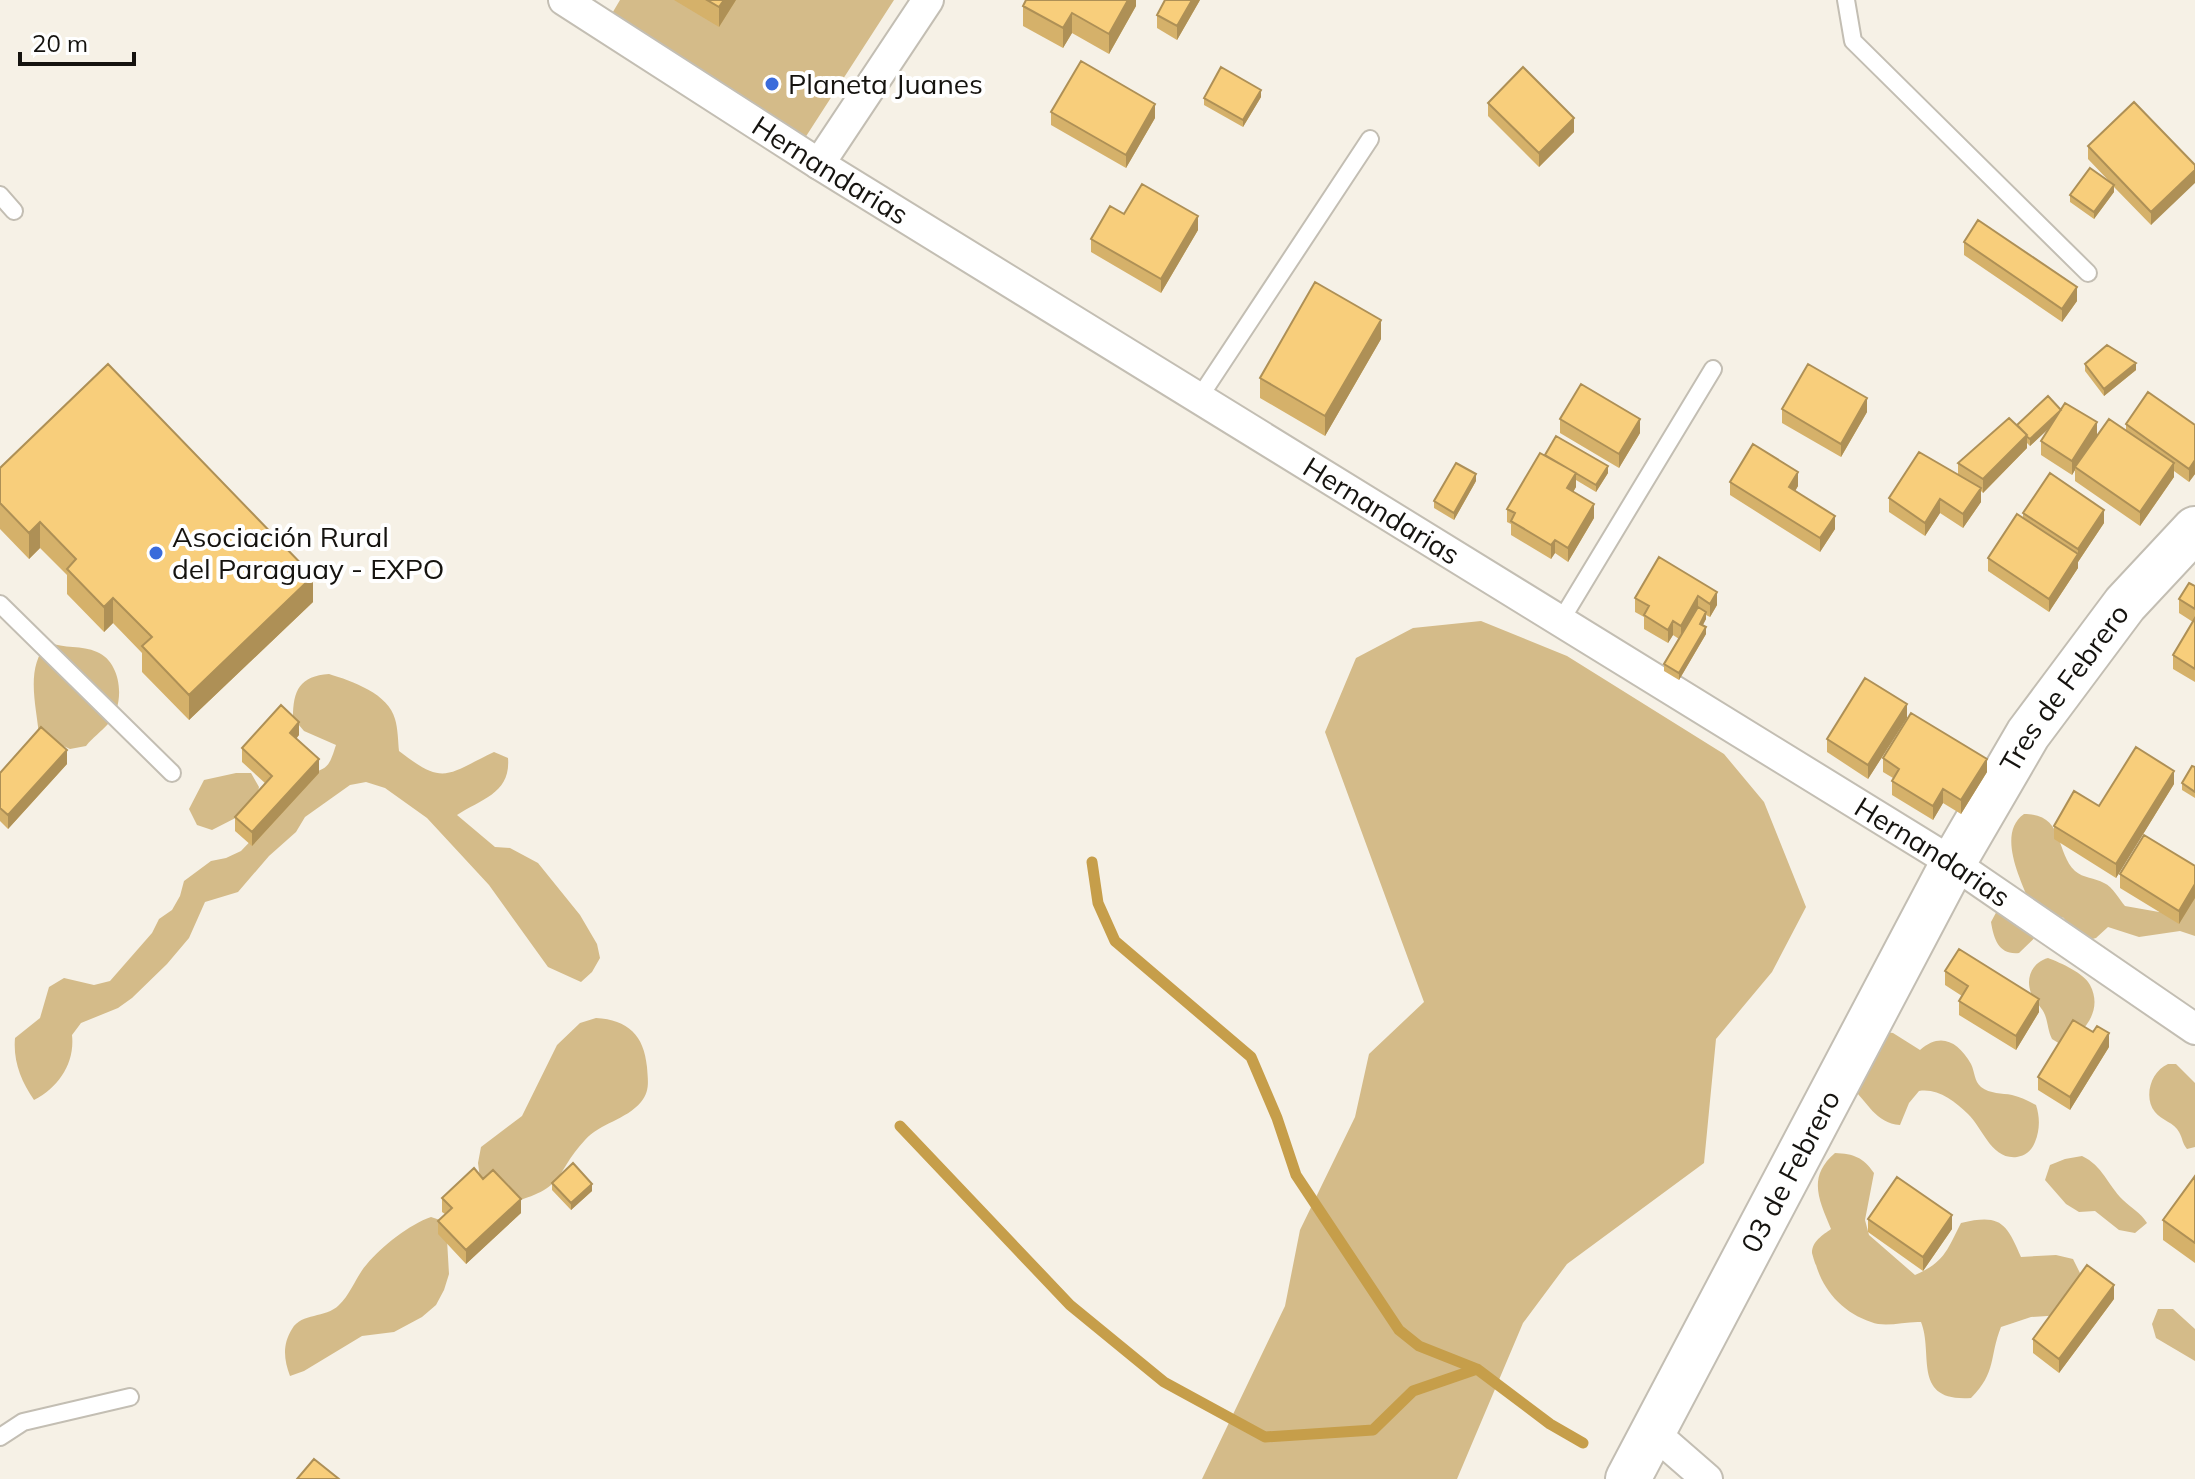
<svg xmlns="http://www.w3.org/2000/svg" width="2195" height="1479" viewBox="0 0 2195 1479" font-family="Mulish,sans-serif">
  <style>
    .green { fill: #d4bb89 }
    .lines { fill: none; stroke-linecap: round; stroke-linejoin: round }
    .stream { stroke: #c69e4a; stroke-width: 11 }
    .lane-casing { stroke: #c3beb3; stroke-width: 20 }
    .street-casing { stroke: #c3beb3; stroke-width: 34 }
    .secondary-casing { stroke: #c3beb3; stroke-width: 48 }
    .lane { stroke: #fff; stroke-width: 16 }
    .street { stroke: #fff; stroke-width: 30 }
    .secondary { stroke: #fff; stroke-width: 44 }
    .wall { fill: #d5b16a }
    .shaded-wall { fill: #ae9056 }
    .building { fill: #f8ce7b; stroke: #ae9056; stroke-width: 2 }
    .poi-dot { fill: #3a6bdb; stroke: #fff; stroke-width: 3 }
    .labels { text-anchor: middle; stroke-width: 8; stroke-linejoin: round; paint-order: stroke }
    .poi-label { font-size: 28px; fill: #15130f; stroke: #fff; text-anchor: start }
    .street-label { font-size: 28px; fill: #15130f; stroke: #fff }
  </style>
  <rect width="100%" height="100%" fill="#f6f1e6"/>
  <path class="green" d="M620,0H894L803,141L604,27Z
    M1481,621L1567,656L1724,754L1764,802L1806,907L1772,972L1716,1039L1704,1163L1567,1264L1523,1323L1457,1479H1202L1285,1306L1300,1230L1355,1117L1369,1054L1424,1002L1325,732L1356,658L1413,628Z
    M48,642C64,649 82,645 97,652C122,662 126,705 108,724C101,732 93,737 86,746L70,749L39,735C36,703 25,668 48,642Z
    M329,674C352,681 389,694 395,719C398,729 398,741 399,751C444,786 446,775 494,752L508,758C511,793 482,799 457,815L495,847L510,848L538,863L580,915L597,944L600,958L592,972L581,982L548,967L489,885L427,818L385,788L366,782L350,785L305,817L296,832L269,856L238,892L205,902L189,938L167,964L132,998L118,1008L81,1023L72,1035C75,1063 59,1087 34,1100C21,1081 13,1061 15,1038L40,1018L49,987L64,978L94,985L110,981L152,933L159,919L172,910L180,896L184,881L211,861L226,858L241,851L294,795L309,773C329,770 330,763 336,745L304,731L293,718C293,690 300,676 329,674Z
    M236,773H251L259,787L255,808L212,830L197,825L189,809L204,780Z
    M2024,814C2065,814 2055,852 2075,871C2083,878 2095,878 2104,883C2113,887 2119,899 2125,906L2159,912L2167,911L2195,892V936L2180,931L2139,937L2108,927L2096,938L2089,940L2066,925L2064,918L2057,916L2019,953C1999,955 1994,940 1991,922L1999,907L2029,901C2020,878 1997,833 2024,814Z
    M2048,958C2061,963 2084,973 2090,985C2104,1011 2083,1036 2060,1044L2052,1039C2048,1031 2048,1023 2045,1015C2042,1007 2034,1001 2031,993C2025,977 2033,962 2048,958Z
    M596,1018C628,1020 644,1035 647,1067C648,1081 650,1091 641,1102C626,1120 600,1123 585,1140C553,1175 568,1186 514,1202L480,1179L478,1163L481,1147L522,1116L557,1045L580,1023Z
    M1877,1031L1893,1033L1920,1050C1940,1032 1958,1041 1971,1064C1975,1072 1974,1081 1981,1087C1990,1094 2002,1093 2012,1095C2021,1097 2028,1101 2036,1105C2040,1117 2040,1130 2035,1142C2032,1150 2026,1156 2017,1157C1991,1160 1983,1128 1968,1114C1954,1101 1938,1088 1919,1091L1909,1103L1900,1125C1875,1123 1868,1102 1851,1087Z
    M2168,1064H2176L2195,1083V1147L2187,1149C2182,1143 2183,1139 2179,1132C2175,1123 2161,1120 2155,1112C2143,1097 2151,1071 2168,1064Z
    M1835,1153C1854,1154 1863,1157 1874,1173L1865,1220L1869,1235L1915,1275C1945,1262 1947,1250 1961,1223C2000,1214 2006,1222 2021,1257L2056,1255L2073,1259L2080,1273L2073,1304L2063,1315L2031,1317L2001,1327C1989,1357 1997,1372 1971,1398C1911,1402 1934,1354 1921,1322C1905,1321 1886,1328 1871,1322C1844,1313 1824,1292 1816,1265C1815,1264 1812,1253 1812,1253C1812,1241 1823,1235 1831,1229C1819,1200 1807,1177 1835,1153Z
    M2082,1156C2103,1166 2107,1184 2123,1200C2132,1209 2140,1212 2147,1223L2135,1233L2119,1230L2095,1211L2079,1212L2066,1204L2045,1180L2050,1165L2065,1159Z
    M431,1217L446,1222L449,1274L444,1290L436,1305L422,1317L394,1332L362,1336L304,1371L290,1376C284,1360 282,1345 292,1329C302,1312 325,1319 339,1305C351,1294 356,1276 367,1264C381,1247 410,1224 431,1217Z
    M2158,1309H2173L2195,1329V1361L2156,1338L2152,1324Z"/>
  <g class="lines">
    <path class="stream" d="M1092,862L1098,903L1115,941L1251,1057L1277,1118L1296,1175L1399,1330L1419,1346L1477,1369L1550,1424L1583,1443
      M900,1126L1070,1305L1164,1382L1265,1437L1373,1430L1413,1391L1477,1369"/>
    <g class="lane-casing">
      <path id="lane" d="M1846,0L1853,41L2088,273
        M0,195L14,211
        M1199,398L1370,139
        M0,604L172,773
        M1560,622L1713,369
        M0,1437L23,1422L130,1397"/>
    </g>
    <g class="street-casing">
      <g id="street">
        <path id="s1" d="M564,0L819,164L1953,863L2195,1029"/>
        <path d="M819,164L928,0"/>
        <path d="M1653,1432L1707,1479"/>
      </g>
    </g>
    <g class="secondary-casing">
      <g id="secondary">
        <path id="s2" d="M1628,1479L1953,863L2028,734L2125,604L2195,529"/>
      </g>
    </g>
    <use href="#lane" class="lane"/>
    <use href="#street" class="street"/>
    <use href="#secondary" class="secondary"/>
  </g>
  <path class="wall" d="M674,0H736L719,27Z
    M1136,0V6L1109,54L1072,33L1063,48L1023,26V6Z
    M1200,0L1177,40L1157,28V15Z
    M1261,97L1243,127L1204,105V98Z
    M1488,103L1574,132L1539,167L1488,116Z
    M1051,112L1155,118L1126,168L1051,125Z
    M2088,146L2195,165L2151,225L2114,187V192L2094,219L2070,202V195L2109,181L2088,159Z
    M1124,214L1198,230L1161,293L1091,252V239Z
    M1964,242L2077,301L2062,322L1964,255Z
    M1381,339L1325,436L1260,398V378Z
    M2085,364L2136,370L2104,396L2085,371Z
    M1782,409L1867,412L1841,457L1782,423Z
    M2061,410L2097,436L2126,430V424L2195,425V474L2189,482L2174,471V477L2140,526L2075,481V470L2072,475L2041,455V441L2049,428L2030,446L2027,443V448L1983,493L1981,491V502L1963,528L1940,513L1925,536L1889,512V498L1958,475V463L2017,425Z
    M1560,419L1640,433L1619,468L1560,433Z
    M1545,455L1608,473L1596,492L1576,480V487L1573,492L1594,518L1568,562L1555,553L1551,559L1511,535V524L1507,522V509Z
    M0,468L313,602L189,720L142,672V653L113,623L104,632L67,594V575L40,548L29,559L0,529Z
    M1476,481L1454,520L1434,508V501Z
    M1730,482L1798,486L1795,491L1835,529L1820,552L1730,495Z
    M2023,513L2104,523L2078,562V568L2049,612L1988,571V558L2023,518Z
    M1659,557L1717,605L1710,617L1706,615V619L1702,625L1706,634L1679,680L1664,671V664L1679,639L1673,635L1668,643L1644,629V617L1635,612V598Z
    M2195,586V682L2173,669V655L2193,622L2179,613V599Z
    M1907,718L1868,779L1827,752V739Z
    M299,735L296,739L319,773L252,846L235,831V817L266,784L242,762V748Z
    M1883,758L1987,772L1961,814L1943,803L1933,820L1892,795V781L1893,778L1883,772Z
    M67,764L8,829L0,821V773Z
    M2195,767V798L2182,790V783Z
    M2174,784L2116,878L2054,839V826L2099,806Z
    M2195,866V898L2179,924L2120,888V874Z
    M1945,971L2039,1012L2016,1050L1959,1015V1001L1962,996L1945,985Z
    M2109,1047L2070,1110L2038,1090V1077Z
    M2195,1176V1263L2163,1240V1220Z
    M483,1179L521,1213L466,1264L438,1234V1221L445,1214L442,1212V1198Z
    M552,1183L592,1191L571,1210L552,1190Z
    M1868,1219L1952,1229L1923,1271L1868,1232Z
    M2114,1299L2059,1373L2033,1353V1339Z"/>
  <path class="shaded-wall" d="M724,0H736L719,27V7Z
    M1128,0H1136V6L1109,54V34Z
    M1192,0H1200L1177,40V26Z
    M1072,13V33L1063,48V28Z
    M1261,90V97L1243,127V120Z
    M1155,104V118L1126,168V155Z
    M1574,118V132L1539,167V153Z
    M2195,170V183L2151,225V212Z
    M2114,185V192L2094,219V212Z
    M1198,216V230L1161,293V279Z
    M2077,287V301L2062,322V309Z
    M1381,320V339L1325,436V416Z
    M2136,363V370L2104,396V389Z
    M1867,398V412L1841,457V444Z
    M2061,410V417L2030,446V439Z
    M1640,419V433L1619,468V454Z
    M2097,422V436L2075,467V470L2072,475V461Z
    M2027,435V448L1983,493V479Z
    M2195,460V474L2189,482V469Z
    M2174,463V477L2140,526V512Z
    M1608,466V473L1596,492V485Z
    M1798,472V486L1789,501V487Z
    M1576,473V487L1567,502V488Z
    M1476,474V481L1454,520V513Z
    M1981,488V502L1963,528V514Z
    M1940,499V513L1925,536V523Z
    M1594,504V518L1568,562V548Z
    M2104,510V523L2078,562V568L2049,612V599L2078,555V549Z
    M1835,516V529L1820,552V538Z
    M40,522V548L29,559V533Z
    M1555,540V553L1551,559V545Z
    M313,576V602L189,720V695Z
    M1717,592V605L1710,617V604Z
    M1698,596V610L1681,640V626Z
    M113,598V623L104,632V607Z
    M1706,612V619L1700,631V624Z
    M1673,621V635L1668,643V630Z
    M1706,627V634L1679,680V673Z
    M1907,704V718L1868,779V765Z
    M299,722V735L290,746V733Z
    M67,750V764L8,829V815Z
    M319,759V773L252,846V832Z
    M1987,759V772L1961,814V800Z
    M2174,771V784L2116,878V864Z
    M1943,789V803L1933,820V806Z
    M2195,884V898L2179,924V911Z
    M2039,999V1012L2016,1050V1036Z
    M2109,1033V1047L2070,1110V1097Z
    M592,1184V1191L571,1210V1203Z
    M521,1199V1213L466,1264V1250Z
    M1952,1215V1229L1923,1271V1257Z
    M2114,1285V1299L2059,1373V1359Z"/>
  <path class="building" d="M707,0H724L719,7Z
    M1026,0H1128L1109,34L1072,13L1063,28L1023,6Z
    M1165,0H1192L1177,26L1157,15Z
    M1081,61L1155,104L1126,155L1051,112Z
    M1221,67L1261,90L1243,120L1204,98Z
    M1523,67L1574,118L1539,153L1488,103Z
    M2134,102L2195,165V170L2151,212L2088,146Z
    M2090,168L2114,185L2094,212L2070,195Z
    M1142,184L1198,216L1161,279L1091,239L1110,206L1124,214Z
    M1978,220L2077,287L2062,309L1964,242Z
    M1315,282L1381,320L1325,416L1260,378Z
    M2107,345L2136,363L2104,389L2085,364Z
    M108,364L313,576L189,695L142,646L152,637L113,598L104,607L67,569L76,559L40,522L29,533L0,503V468Z
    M1808,364L1867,398L1841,444L1782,409Z
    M1581,384L1640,419L1619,454L1560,419Z
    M2148,392L2195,425V460L2189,469L2126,424Z
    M2048,396L2061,410L2030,439L2026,436L2027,435L2017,425Z
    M2065,403L2097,422L2072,461L2041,441Z
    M2009,418L2027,435L1983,479L1958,463Z
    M2109,419L2174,463L2140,512L2075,467Z
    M1556,436L1608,466L1596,485L1545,455Z
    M1753,444L1798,472L1789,487L1835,516L1820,538L1730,482Z
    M1919,452L1981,488L1963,514L1940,499L1925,523L1889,498Z
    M1540,453L1576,473L1567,488L1594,504L1568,548L1555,540L1551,545L1511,521L1515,513L1507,509Z
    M1456,463L1476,474L1454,513L1434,501Z
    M2050,473L2104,510L2078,549L2023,513Z
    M2017,514L2078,554L2049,599L1988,558Z
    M1659,557L1717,592L1710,604L1698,596L1681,626L1673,621L1668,630L1644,615L1649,606L1635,598Z
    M2189,583L2195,586V609L2179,599Z
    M1698,607L1706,612L1700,624L1706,627L1679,673L1664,664Z
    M2195,618V669L2173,655Z
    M1865,678L1907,704L1868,765L1827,739Z
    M281,705L299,722L290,733L319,759L252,832L235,817L272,776L242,748Z
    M1911,713L1987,759L1961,800L1943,789L1933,806L1892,781L1899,769L1883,758Z
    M41,727L67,750L8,815L0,808V773Z
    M2136,747L2174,771L2116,864L2054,826L2074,791L2099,806Z
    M2192,766L2195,767V792L2182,783Z
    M2144,835L2195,866V884L2179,911L2120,874Z
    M1959,949L2039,999L2016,1036L1959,1001L1968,986L1945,971Z
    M2073,1020L2093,1032L2097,1026L2109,1033L2070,1097L2038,1077Z
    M573,1163L592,1184L571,1203L552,1183Z
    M474,1168L483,1179L493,1170L521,1199L466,1250L438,1221L452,1208L442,1198Z
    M2195,1176V1243L2163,1220Z
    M1897,1177L1952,1215L1923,1257L1868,1219Z
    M2087,1265L2114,1285L2059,1359L2033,1339Z
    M314,1459L339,1479H297Z"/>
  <g class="poi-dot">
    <circle cx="772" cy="84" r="8"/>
    <circle cx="156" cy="553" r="8"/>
  </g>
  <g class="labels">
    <g class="poi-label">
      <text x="788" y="94">Planeta Juanes</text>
      <text x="172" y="547">Asociación Rural<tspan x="172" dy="32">del Paraguay - EXPO</tspan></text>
    </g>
    <g class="street-label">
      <text dy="10" stroke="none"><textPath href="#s1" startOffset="316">Hernandarias</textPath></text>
      <text dy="10" stroke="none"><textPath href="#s1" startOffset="964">Hernandarias</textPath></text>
      <text dy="10" stroke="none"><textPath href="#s2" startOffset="904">Tres de Febrero</textPath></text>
      <text dy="10" stroke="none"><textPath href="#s1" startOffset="1612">Hernandarias</textPath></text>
      <text dy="10" stroke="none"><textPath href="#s2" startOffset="348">03 de Febrero</textPath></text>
    </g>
  </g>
  <path d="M20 52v12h114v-12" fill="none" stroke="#15130f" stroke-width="4"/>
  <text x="32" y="52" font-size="24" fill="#15130f" stroke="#ffffff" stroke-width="6" paint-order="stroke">20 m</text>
</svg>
